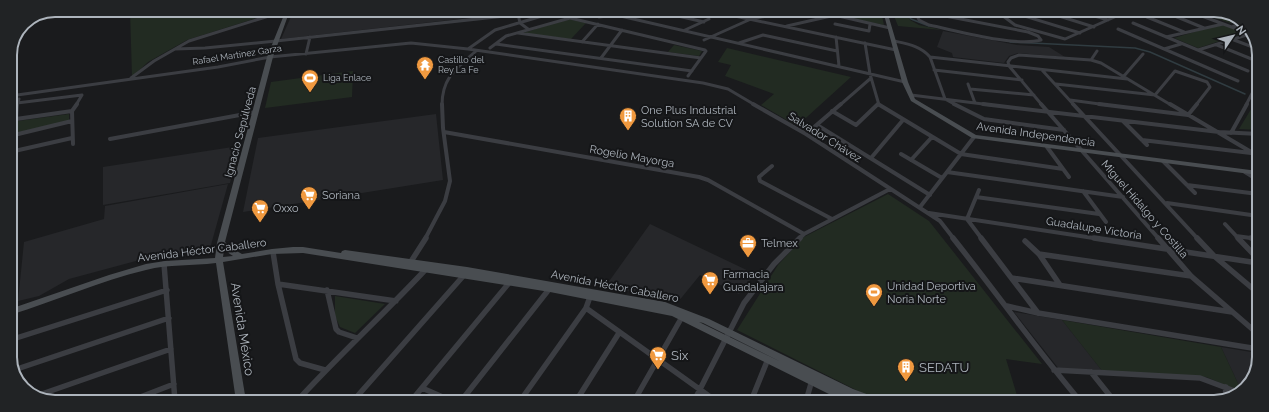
<svg xmlns="http://www.w3.org/2000/svg" width="1269" height="412" viewBox="0 0 1269 412" font-family="Raleway,sans-serif">
  <style>
    .built { fill: #26272a }
    .green { fill: #222b22 }
    .lines { fill: none; stroke-linecap: round; stroke-linejoin: round }
    .stream { stroke: #303c41; stroke-width: 1.5 }
    .street-far2 { stroke: #3b3d42; stroke-width: 3 }
    .street-far1 { stroke: #3b3d42; stroke-width: 4 }
    .street { stroke: #3b3d42; stroke-width: 5.5 }
    .secondary { fill: #494d51; fill-rule: evenodd }
    .labels { text-anchor: middle; stroke-width: 4; stroke-linejoin: round; paint-order: stroke }
    .far-street-label { font-size: 9px; fill: #adb4bc; stroke: #151618 }
    .far-poi-label { font-size: 9px; fill: #adb4bc; stroke: #151618; text-anchor: start }
    .poi-label { font-size: 11px; fill: #adb4bc; stroke: #151618; text-anchor: start }
    .street-label { font-size: 11px; fill: #adb4bc; stroke: #151618 }
    .near-street-label { font-size: 13px; fill: #adb4bc; stroke: #151618 }
    .near-poi-label { font-size: 13px; fill: #adb4bc; stroke: #151618; text-anchor: start }
    .rim { fill: none; stroke: #adb4bc; stroke-width: 2 }
  </style>
  <rect width="100%" height="100%" fill="#1a1b1d"/>
  <path class="built" d="M294,10L531,11L281,39Z
    M943,31L1017,45L1049,47L1065,57L1018,53L1009,56L1004,63L953,57L952,53L937,47Z
    M436,114L443,180L243,212L258,138Z
    M239,146L230,183L103,205V167Z
    M228,184L209,252L147,258L69,279L39,296L18,301L24,242L104,219L105,206Z
    M650,224L755,274L739,294L700,275L678,302L661,296L605,287Z
    M1014,312L1062,320L1103,372L1059,369Z
    M1221,347L1257,353V369L1242,392Z"/>
  <path class="green" d="M130,10H282L187,40L148,62L132,77Z
    M838,11H881L884,25L840,16Z
    M892,11H902L908,14L910,20L919,25L942,30L898,26Z
    M1198,12H1226L1229,13L1222,16L1237,21L1230,23Z
    M568,19L586,23L571,39L523,33Z
    M1221,24L1245,33L1198,48L1174,38Z
    M674,45L702,51L699,56L668,52Z
    M727,48L851,77L797,126L761,105L774,94L725,76L731,65L718,62Z
    M353,71L352,97L265,108L271,82Z
    M1256,101L1259,102V130L1239,129Z
    M69,114V121L15,133L18,121Z
    M888,194L929,221L1042,364L1006,359L1019,402H901L870,397L737,330L778,265L804,237Z
    M335,296L385,304L355,333L340,327L335,316Z
    M1062,320L1221,347L1242,392L1206,377L1103,372Z"/>
  <g class="lines">
    <path class="stream" d="M901,11L905,12L911,19L929,26
      M1010,42L1135,48L1150,52L1245,94"/>
    <path class="street-far2" d="M656,11L704,22
      M711,11L896,50
      M817,11L890,28
      M915,11L919,20L929,25C958,31 1014,47 1041,40L1038,36L1028,32L919,11
      M976,11L982,16
      M1014,11L1003,16L1015,25L1065,39L1128,11
      M1043,11L1094,27
      M1078,11L1108,20
      M1112,11L1122,14
      M1011,12L1080,33
      M1165,12L1204,28
      M1191,12L1253,35
      M518,14L520,23L528,29
      M942,14L958,11
      M616,15L905,82
      M599,17L649,11
      M1147,17L1184,32
      M1133,23L1248,71
      M835,24L869,31L870,24
      M787,26L831,16
      M1232,27L1243,23
      M1118,29L1238,81
      M685,30L709,19
      M1240,30L1250,28
      M518,33L701,58
      M836,37L839,66
      M1166,37L1223,24
      M704,40L751,19L792,11
      M1234,40L1258,49
      M894,41C908,44 921,46 930,57L945,99L956,105
      M582,42L598,24
      M739,43L763,35L837,51
      M865,43L870,74L879,105
      M496,44L692,71
      M1217,45L1259,62
      M490,48L506,36L570,18L705,50L706,51L688,76
      M175,49L205,48L276,41L550,11
      M468,49L495,30L559,11
      M1164,49L1181,44
      M1198,50L1250,34
      M306,54L310,37
      M930,57L1127,79
      M601,58L622,30
      M1091,60L1097,51
      M934,70L1022,80
      M1042,70L1074,105
      M1124,76L1143,54
      M131,78L154,61L189,41L288,10
      M968,84L975,103
      M1056,84L1155,95L1175,71L1207,82L1210,87L1196,105
      M970,89L1034,95
      M911,95L991,105
      M10,96L218,67L270,57L411,43L468,49L703,83L728,89L755,105
      M1070,100L1107,105
      M17,103L82,95L76,105
      M17,105L19,99
      M442,105C442,77 457,68 476,51
      M840,105L871,78
      M1042,105L1009,66L1008,62L1011,58L1019,55L1091,60L1101,63L1171,105
      M1246,105L1259,80"/>
    <path class="street-far1" d="M753,104L806,134L940,221L954,239
      M878,104L961,154L1063,169
      M954,104L984,119L1064,130
      M983,104L1219,132L1259,134
      M1041,104L1159,239
      M1073,104L1198,239
      M1099,104L1188,115L1197,104
      M1170,104L1258,156
      M832,111L856,125L878,104
      M16,119L72,111
      M1123,121L1147,145
      M817,125L930,195
      M444,132L699,177L708,180L804,234
      M1231,133L1247,104
      M806,134L841,104
      M10,136L72,121
      M10,137L16,119L17,104
      M110,139L256,112
      M1142,140L1251,153
      M73,144L72,111L77,104
      M1047,147L1069,177
      M10,152L72,138
      M901,154L942,178
      M871,158L903,120
      M911,160L932,137
      M1163,161L1195,193
      M772,166L759,177L760,181L832,219
      M947,172L1123,197
      M1245,172L1258,180
      M1187,185L1258,194
      M979,190L967,219L982,239
      M1083,191L1106,222
      M976,197L1099,214
      M1167,203L1258,216
      M920,207L974,137
      M929,213L1100,239
      M1225,224L1239,239
      M1236,236L1258,239
      M425,239L445,201L450,181L443,128L442,104
      M799,239L804,234L890,189"/>
    <path class="street" d="M953,238C996,292 1036,349 1081,402
      M981,238L1038,313
      M1094,238L1258,263
      M1158,238L1191,276L1258,334
      M1197,238L1214,256L1258,293
      M1238,238L1258,259
      M1251,238L1258,239
      M1025,241L1039,254L1060,285
      M273,252L278,284L296,359L300,363L325,370
      M1039,254L1191,276
      M410,263L426,238
      M164,264L175,401
      M1012,278L1232,312
      M278,284L396,301
      M327,290L336,329L339,332L357,338
      M1007,306L1038,313L1258,349
      M586,308L716,401
      M10,340L167,290
      M14,370L169,318
      M1054,370L1200,378L1240,393
      M1091,372L1115,402
      M422,388L452,401
      M36,396L171,349
      M1225,398L1226,387
      M130,401L174,384
      M297,401C339,355 385,313 427,268
      M353,401L465,274
      M411,401L509,283
      M461,401L550,288
      M520,401L586,308L591,294
      M576,401L619,333
      M634,401L682,317
      M694,401L744,303L774,264L800,238
      M751,401L768,359
      M806,401L812,380"/>
    <path class="secondary" d="M286,10H290L273,57L225,242L233,249L242,254L272,249L293,247H303L341,253L342,251L345,250L467,267L665,302L709,319L853,389L880,399L881,402H865L849,396L856,399L857,402L843,401L672,316L550,292L303,253L272,254L223,262L246,401H236L216,263C192,266 169,264 146,270C99,281 56,301 10,315V309L109,275L146,264L165,261L215,258L217,243L267,57ZM224,250L233,256L223,257ZM699,322L703,323L781,362Z
      M883,11H887L908,82L915,99L976,135L1258,171V175L972,138L911,101L902,82Z"/>
  </g>
  <defs>
    <g id="temple-pin" transform="scale(0.9)"><path d="M0 17L-7.5 6A9.5 9.5 0 1 1 7.5 6Z" fill="#f0993f" stroke="#151618"/><path d="M0-6L5-2H3V0L6.5 2.5H4V6H1.5V3h-3V6H-4V2.5H-6.5L-3 0V-2H-5Z" fill="#fff"/></g>
    <g id="stadium-pin" transform="scale(0.9)"><path d="M0 17L-7.5 6A9.5 9.5 0 1 1 7.5 6Z" fill="#f0993f" stroke="#151618"/><path d="M0-5a6.5 5 0 1 0 0 10a6.5 5 0 1 0 0-10ZM-3.5-1.8h7v3.6h-7Z" fill="#fff"/></g>
    <g id="building-pin" transform="scale(0.9)"><path d="M0 17L-7.5 6A9.5 9.5 0 1 1 7.5 6Z" fill="#f0993f" stroke="#151618"/><path d="M-4-6H4V6H1V3H-1V6H-4ZM-2.5-4.3h1.7v1.8h-1.7ZM.8-4.3h1.7v1.8H.8ZM-2.5-1h1.7V.8h-1.7ZM.8-1h1.7V.8H.8Z" fill="#fff"/></g>
    <g id="supermarket-pin" transform="scale(0.9)"><path d="M0 17L-7.5 6A9.5 9.5 0 1 1 7.5 6Z" fill="#f0993f" stroke="#151618"/><path d="M-6-5.5h2.5l.6 2H6L4.5 2H-2.5L-4.4-4H-6ZM-1.5 3.2a1.3 1.3 0 1 0 .1 0ZM3 3.2a1.3 1.3 0 1 0 .1 0Z" fill="#fff"/></g>
    <g id="office-pin" transform="scale(0.9)"><path d="M0 17L-7.5 6A9.5 9.5 0 1 1 7.5 6Z" fill="#f0993f" stroke="#151618"/><path d="M-6-3h4V-5.5h4V-3h4V5H-6ZM-1-4.5V-3h2v-1.5ZM-6 0V1H6V0Z" fill="#fff"/></g>
  </defs>
  <g fill-rule="evenodd">
    <use href="#temple-pin" x="425" y="65"/>
    <use href="#stadium-pin" x="310" y="78"/>
    <use href="#building-pin" x="628" y="116"/>
    <use href="#supermarket-pin" x="309" y="195"/>
    <use href="#supermarket-pin" x="260" y="208"/>
    <use href="#office-pin" x="748" y="243"/>
    <use href="#supermarket-pin" x="710" y="280"/>
    <use href="#stadium-pin" x="874" y="292"/>
    <use href="#supermarket-pin" x="658" y="355"/>
    <use href="#building-pin" x="906" y="367"/>
  </g>
  <g class="labels">
    <g class="far-street-label">
      <text transform="translate(237 55) rotate(-9)" y="3">Rafael Martínez Garza</text>
    </g>
    <g class="far-poi-label">
      <text x="438" y="63">Castillo del<tspan x="438" dy="10">Rey La Fe</tspan></text>
      <text x="323" y="81">Liga Enlace</text>
    </g>
    <g class="poi-label">
      <text x="641" y="114">One Plus Industrial<tspan x="641" dy="13">Solution SA de CV</tspan></text>
      <text x="322" y="199">Soriana</text>
      <text x="273" y="212">Oxxo</text>
      <text x="761" y="247">Telmex</text>
      <text x="723" y="278">Farmacia<tspan x="723" dy="13">Guadalajara</tspan></text>
      <text x="887" y="290">Unidad Deportiva<tspan x="887" dy="13">Noria Norte</tspan></text>
    </g>
    <g class="street-label">
      <text transform="translate(240 132) rotate(-75)" y="4">Ignacio Sepúlveda</text>
      <text transform="translate(1036 134) rotate(8)" y="4">Avenida Independencia</text>
      <text transform="translate(825 137) rotate(32)" y="4">Salvador Chávez</text>
      <text transform="translate(632 156) rotate(10)" y="4">Rogelio Mayorga</text>
      <text transform="translate(1145 209) rotate(49)" y="4">Miguel Hidalgo y Costilla</text>
      <text transform="translate(1094 228) rotate(9)" y="4">Guadalupe Victoria</text>
      <text transform="translate(202 250) rotate(-7)" y="4">Avenida Héctor Caballero</text>
      <text transform="translate(615 286) rotate(11)" y="4">Avenida Héctor Caballero</text>
    </g>
    <g class="near-street-label">
      <text transform="translate(243 329) rotate(81)" y="5">Avenida México</text>
    </g>
    <g class="near-poi-label">
      <text x="671" y="360">Six</text>
      <text x="919" y="372">SEDATU</text>
    </g>
  </g>
  <path d="M0 0H1269V412H0ZM55 17H1214A38 38 0 0 1 1252 55V357A38 38 0 0 1 1214 395H55A38 38 0 0 1 17 357V55A38 38 0 0 1 55 17Z" fill="#212325" fill-rule="evenodd"/>
  <path class="rim" d="M55 17H1214A38 38 0 0 1 1252 55V357A38 38 0 0 1 1214 395H55A38 38 0 0 1 17 357V55A38 38 0 0 1 55 17Z"/>
  <g transform="translate(1233 36) rotate(55)" stroke="#151618" stroke-width="3" paint-order="stroke">
  <path d="M0-3L7 15L0 10L-7 15Z" fill="#adb4bc"/>
  <text y="-6" font-size="11" font-weight="bold" text-anchor="middle" fill="#adb4bc">N</text>
  </g>
</svg>
